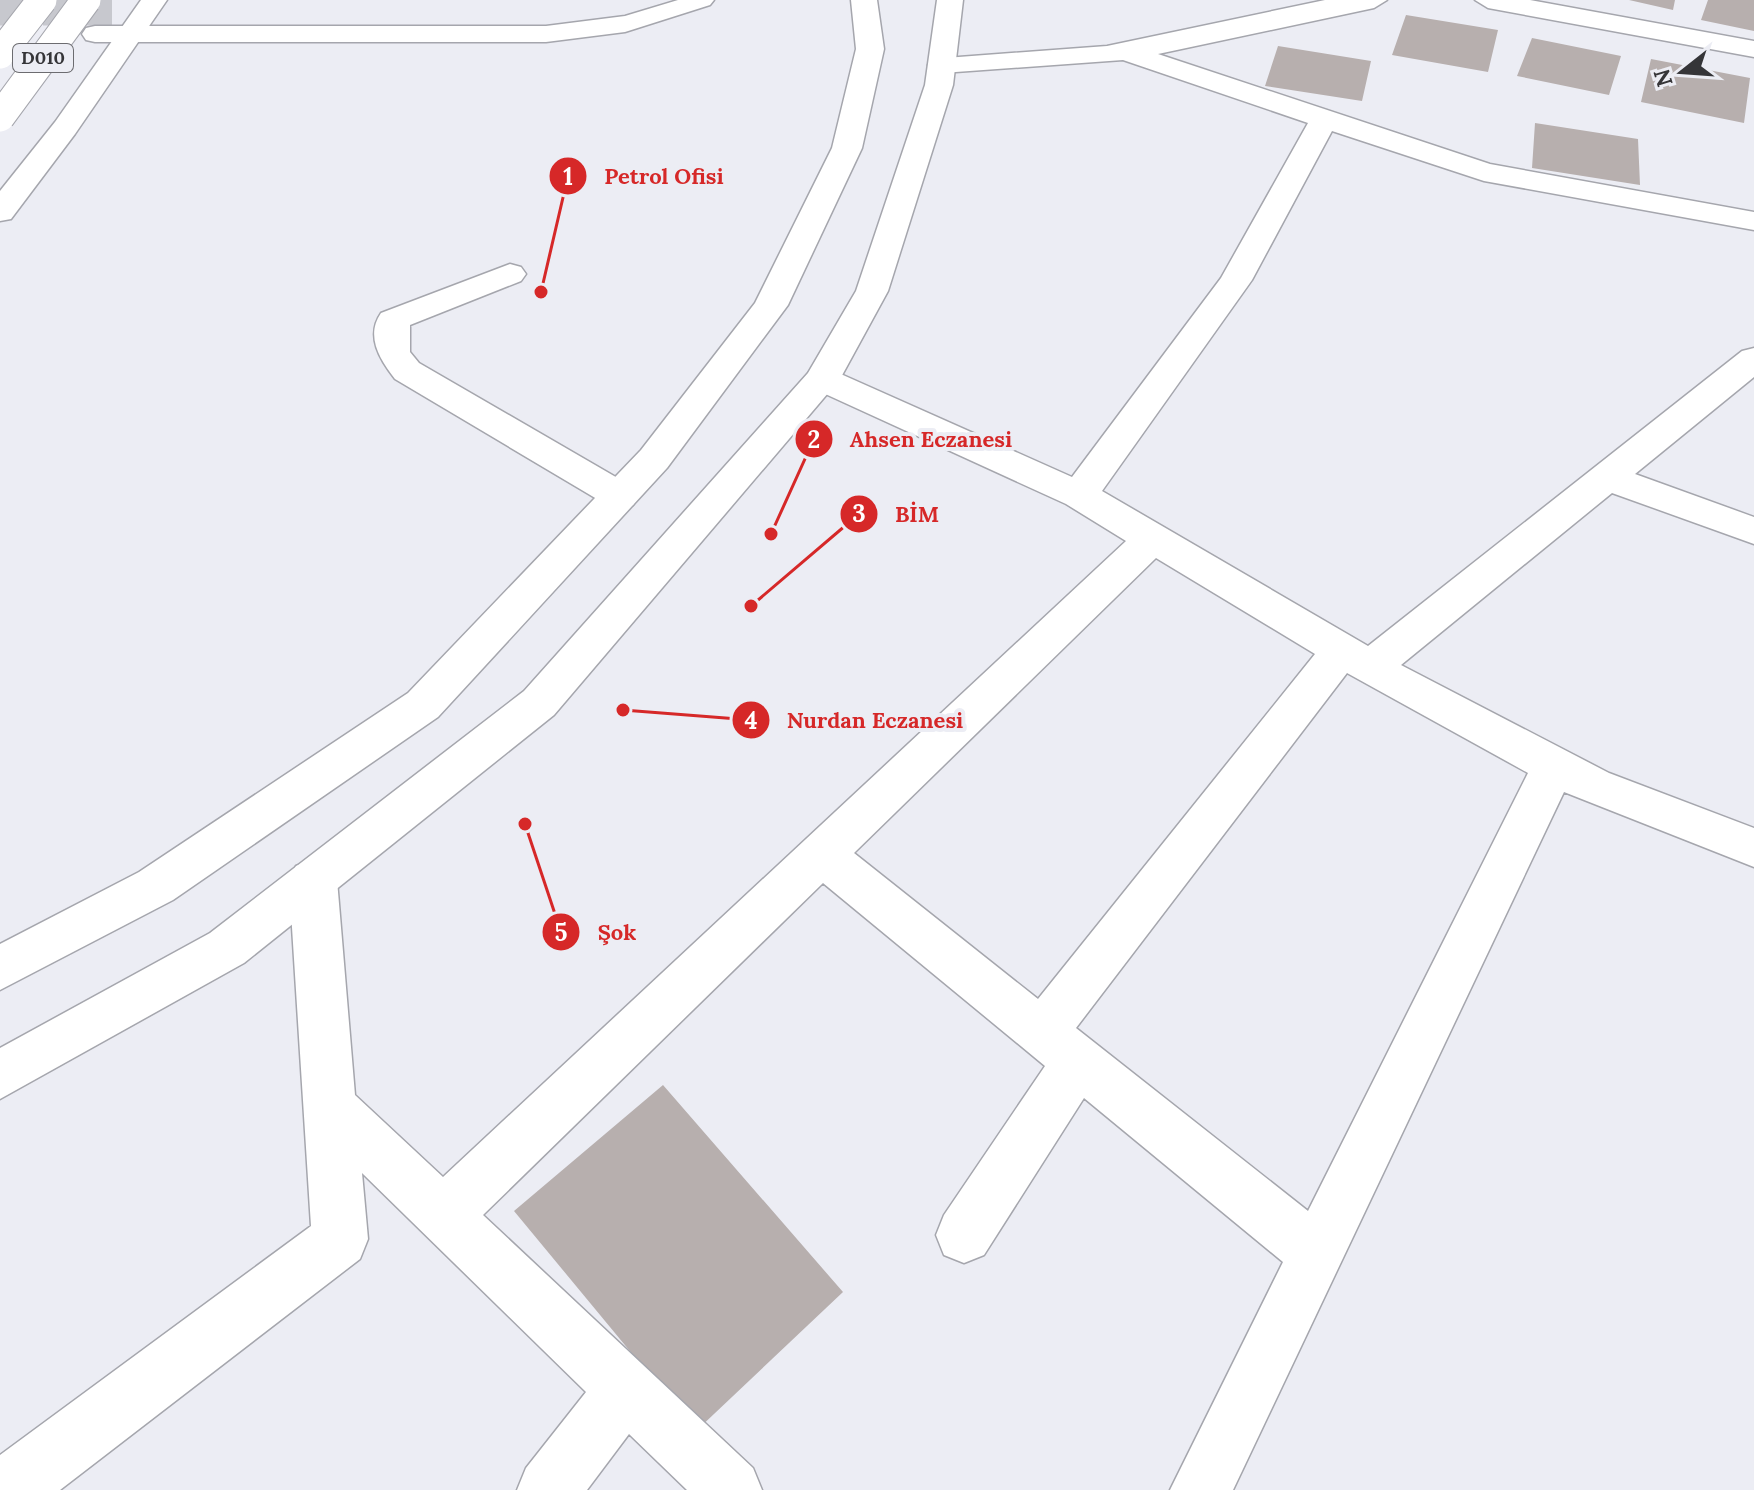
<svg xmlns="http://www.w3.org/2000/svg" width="1754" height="1490" viewBox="0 0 1754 1490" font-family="Lora,serif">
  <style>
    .building { fill: #b7afae }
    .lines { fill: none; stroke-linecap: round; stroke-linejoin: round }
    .secondary-tunnel { stroke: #c7c8ce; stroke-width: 29; stroke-dasharray: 29 14; stroke-linecap: butt }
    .street-casing { stroke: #a5a6ad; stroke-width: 3 }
    .secondary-casing { stroke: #a5a6ad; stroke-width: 3 }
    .highway-casing { stroke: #a5a6ad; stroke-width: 3 }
    .street { fill: #fff; fill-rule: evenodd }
    .secondary { fill: #fff; fill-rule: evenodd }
    .highway { fill: #fff; fill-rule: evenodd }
    .highway-bridge-casing { stroke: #a5a6ad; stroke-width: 31; stroke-linecap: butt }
    .highway-bridge { stroke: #fff; stroke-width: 29 }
    .labels { text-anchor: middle; stroke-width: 8; stroke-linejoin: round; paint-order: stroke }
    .shield { fill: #ecedf4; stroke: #6c6c70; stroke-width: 2 }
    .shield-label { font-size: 18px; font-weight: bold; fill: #353538 }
    .leader { fill: none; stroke: #d62828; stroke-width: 3 }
    .callout-dot { fill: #d62828; stroke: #ecedf4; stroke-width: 3 }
    .mark-label { font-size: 24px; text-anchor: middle; font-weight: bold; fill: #fff }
    .callout-label { font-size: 22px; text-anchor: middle; font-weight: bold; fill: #d62828; stroke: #ecedf4; stroke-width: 8; stroke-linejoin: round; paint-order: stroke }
  </style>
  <rect width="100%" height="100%" fill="#ecedf4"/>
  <path class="building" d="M1629,0H1675L1673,10Z
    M1708,0H1754V31L1701,20Z
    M1406,15L1498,30L1488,72L1392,55Z
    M1532,38L1621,56L1609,95L1517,76Z
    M1278,46L1371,61L1362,101L1265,86Z
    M1651,59L1750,78L1744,123L1641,102Z
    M1535,123L1638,139L1640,185L1532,168Z
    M663,1085L843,1292L696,1431L514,1211Z"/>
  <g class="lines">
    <path class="secondary-tunnel" d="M0,11H112"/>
    <g class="street-casing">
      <path id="street" d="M1325,0H1387L1374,8L1158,54L1490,164L1754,212V230L1484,181L1332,131L1252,280L1102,491L1368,646L1742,351L1754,348V377L1635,474L1754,517V544L1612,493L1401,665L1609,773L1754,828V867L1564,792L1233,1490H1170L1283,1262L1084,1098L984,1255L964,1263L944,1255L936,1235L944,1215L1045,1066L823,883L483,1215L753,1468L762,1490H687L629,1434L587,1490H517L526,1468L586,1392L362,1173L368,1239L360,1259L60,1490H0V1455L311,1226L289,880L296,866L313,860L330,866L337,880L355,1095L443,1177L1126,541L1066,504L810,387L804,379L810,371L822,368L834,371L1072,477L1221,278L1308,123L1123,60L942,73L932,71L928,65L932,59L1107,46ZM1156,558L1315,654L1038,999L854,853ZM1347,673L1528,773L1308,1211L1076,1028Z
        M1475,0H1530L1754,41V57L1488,8Z
        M510,264L521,267L526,274L521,281L410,325V352L419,363L633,487L639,496L633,505L620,509L607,505L395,379C380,360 365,336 381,313Z"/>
    </g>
    <g class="secondary-casing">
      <path id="secondary" d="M678,0H714L710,5L625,32L546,42H95L86,40L82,34L86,28L95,26H546L625,16Z
        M851,0H877L884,49L862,148L788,305L667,468L438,717L173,900L0,990V944L139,872L408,693L641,450L755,303L832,148L856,49Z
        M937,0H963L953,85L888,291L840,379L554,715L244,963L0,1099V1048L210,933L524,691L808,373L856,291L925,85Z"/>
    </g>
    <g class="highway-casing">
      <path id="highway" d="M141,0H167L75,134L11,219L0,221V191L55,122Z"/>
    </g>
    <use href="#street" class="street"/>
    <use href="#secondary" class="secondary"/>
    <use href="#highway" class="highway"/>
    <g class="highway-bridge-casing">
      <path id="highway-bridge" d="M0,54L42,0
        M0,117L86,0"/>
    </g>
    <use href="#highway-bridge" class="highway-bridge"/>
  </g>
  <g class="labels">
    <rect class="shield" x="13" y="44" width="60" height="28" rx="6"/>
    <g class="shield-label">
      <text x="43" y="64">D010</text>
    </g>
  </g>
  <path class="leader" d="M541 292L568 176M771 534L814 439M751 606L859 514M623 710L751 720M525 824L561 932"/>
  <g class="callout-dot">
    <circle cx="541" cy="292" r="8"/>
    <circle cx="771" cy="534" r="8"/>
    <circle cx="751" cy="606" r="8"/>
    <circle cx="623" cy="710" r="8"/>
    <circle cx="525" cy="824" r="8"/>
    <circle cx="568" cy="176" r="20"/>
    <circle cx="814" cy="439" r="20"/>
    <circle cx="859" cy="514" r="20"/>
    <circle cx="751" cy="720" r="20"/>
    <circle cx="561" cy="932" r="20"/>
  </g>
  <g class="mark-label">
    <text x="568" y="185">1</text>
    <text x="814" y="448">2</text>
    <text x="859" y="522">3</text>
    <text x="751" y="729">4</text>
    <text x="561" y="941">5</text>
  </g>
  <g class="callout-label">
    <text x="664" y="184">Petrol Ofisi</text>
    <text x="931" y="447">Ahsen Eczanesi</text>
    <text x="917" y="522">BİM</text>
    <text x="875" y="728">Nurdan Eczanesi</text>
    <text x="617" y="940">Şok</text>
  </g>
  <g transform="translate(1682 72) rotate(253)" stroke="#ecedf4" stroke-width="6" paint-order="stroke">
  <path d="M0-6L14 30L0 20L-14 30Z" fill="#353538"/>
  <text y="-12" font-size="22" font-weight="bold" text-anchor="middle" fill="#353538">N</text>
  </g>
</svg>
